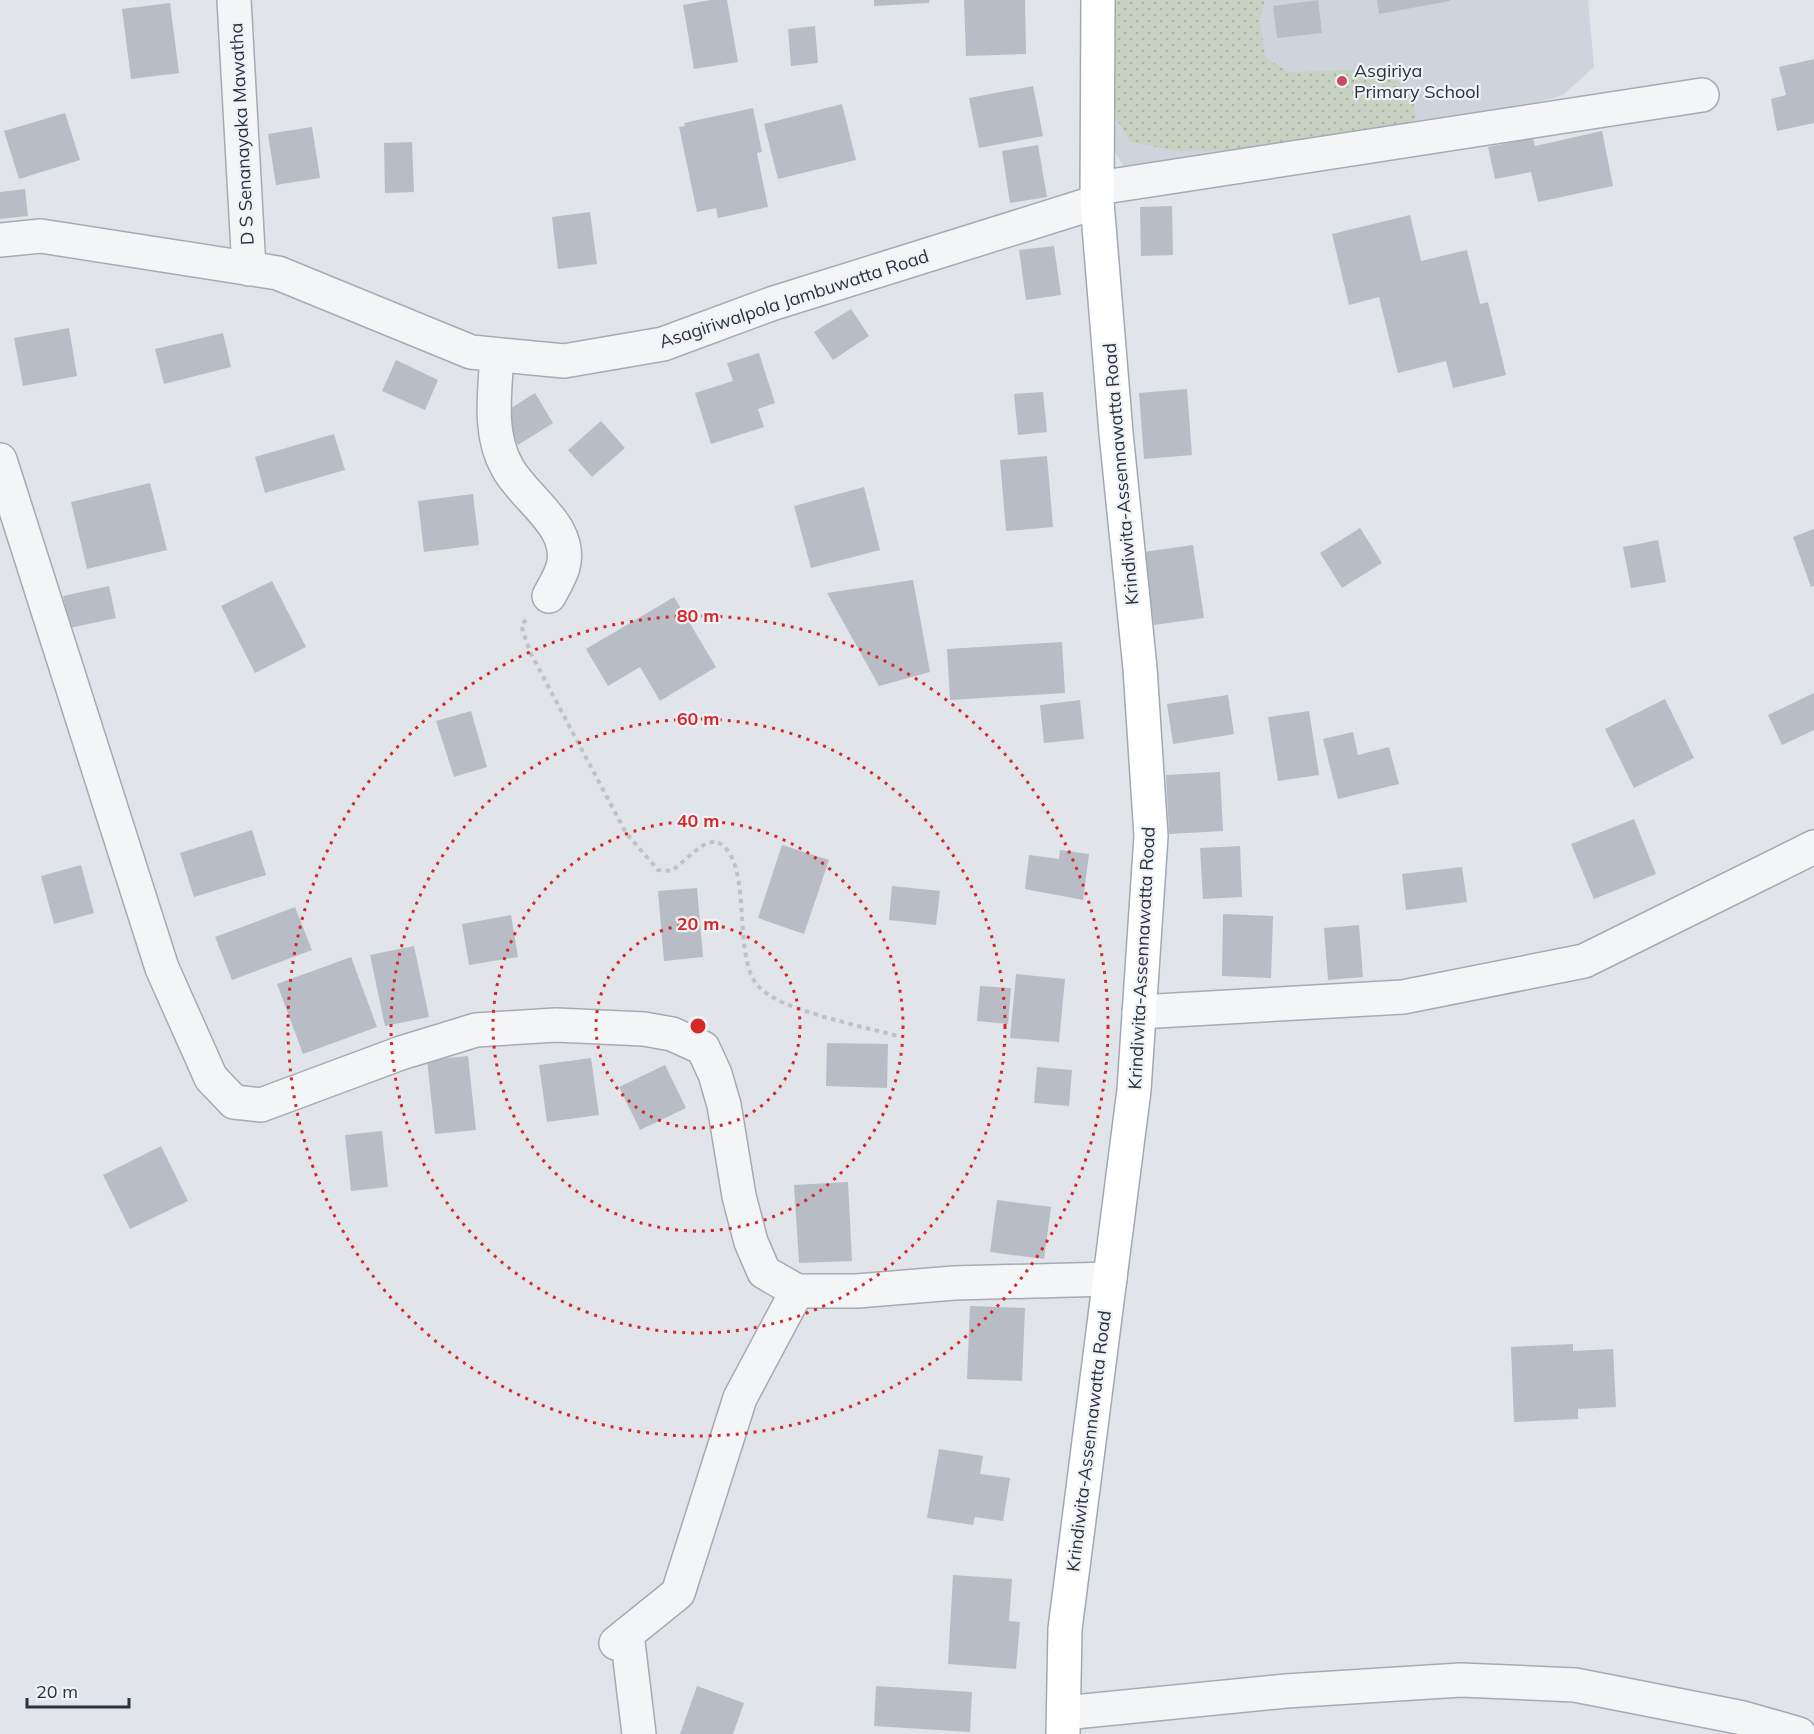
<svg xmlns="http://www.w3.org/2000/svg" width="1814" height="1734" viewBox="0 0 1814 1734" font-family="Mulish,sans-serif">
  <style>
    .built { fill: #cfd3db }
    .green { fill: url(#green-dots) }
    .building { fill: #b8bdc5 }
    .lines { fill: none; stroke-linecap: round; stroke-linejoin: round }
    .minor-casing { stroke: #a6abb3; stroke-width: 36 }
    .major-casing { stroke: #a0a9b4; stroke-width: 36 }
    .path { stroke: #bfc2c7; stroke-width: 4; stroke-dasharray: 4.5 4.5; stroke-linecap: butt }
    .minor { stroke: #f3f5f7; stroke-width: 33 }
    .major { stroke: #fff; stroke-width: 33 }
    .ring { fill: none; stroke: #d62828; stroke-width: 3; stroke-dasharray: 3 6 }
    .poi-dot { fill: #c84b62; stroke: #f0f3f6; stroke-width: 2 }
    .labels { text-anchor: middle; stroke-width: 4.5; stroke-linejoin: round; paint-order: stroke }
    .poi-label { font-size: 18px; fill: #2a3240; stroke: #f0f3f6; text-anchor: start }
    .street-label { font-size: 18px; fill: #2a3240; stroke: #f0f3f6 }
    .centre { fill: #d62828; stroke: #f0f3f6; stroke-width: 3 }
    .ring-label { font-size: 18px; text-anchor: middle; font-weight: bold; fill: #d62828; stroke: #f0f3f6; stroke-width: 4.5; stroke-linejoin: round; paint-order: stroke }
  </style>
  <defs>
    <pattern id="green-dots" width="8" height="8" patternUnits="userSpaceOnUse" patternTransform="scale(1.5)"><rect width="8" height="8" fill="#c7d2c2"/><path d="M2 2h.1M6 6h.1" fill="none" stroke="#abb5a8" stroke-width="1.8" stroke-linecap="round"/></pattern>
  </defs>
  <rect width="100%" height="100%" fill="#e1e4e9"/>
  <path class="built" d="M1105,0H1588L1594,67L1563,95L1473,121L1196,162L1123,166L1105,135Z"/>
  <path class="green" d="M1113,0H1265L1260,19L1265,57L1289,72L1386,69L1412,96L1416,118L1395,130L1240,150L1176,151L1131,142L1117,120L1109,63Z"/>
  <path class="building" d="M710,0H727L738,62L694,69L683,5Z
    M874,0H929V3L874,6Z
    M964,0H1025L1026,54L966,56Z
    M1318,0L1322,33L1277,38L1273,6Z
    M1377,0H1450V1L1379,14Z
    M170,3L179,73L131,79L122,9Z
    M815,26L818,63L791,66L788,29Z
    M1814,59V123L1777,131L1771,99L1786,95L1779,67Z
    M1033,86L1043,136L979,148L969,98Z
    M842,104L856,160L778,179L764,124Z
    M753,108L762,152L757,153L768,207L718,218L716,208L697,212L679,127L685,126L684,123Z
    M65,113L80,160L19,179L4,131Z
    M312,127L320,178L276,185L268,134Z
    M1602,131L1613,186L1538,202L1531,172L1495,179L1488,147L1533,138L1535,146Z
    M412,142L414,192L385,193L384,143Z
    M1038,145L1047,197L1010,203L1002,151Z
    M25,189L28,216L0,219V192Z
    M1172,206L1173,255L1141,256L1140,207Z
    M590,212L597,264L558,269L552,217Z
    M1410,215L1421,261L1467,250L1480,304L1488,302L1506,375L1453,388L1446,361L1398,373L1379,297L1349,305L1332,234Z
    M1054,246L1061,295L1026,300L1019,250Z
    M851,309L869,336L833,360L814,332Z
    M69,328L77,376L23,386L14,338Z
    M223,333L231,367L164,384L155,349Z
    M759,353L775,403L758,409L764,427L711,444L695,393L733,381L727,363Z
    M396,360L438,380L425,410L382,391Z
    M1187,389L1192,455L1144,459L1139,393Z
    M1043,392L1047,432L1018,435L1014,394Z
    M535,393L553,423L518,445L500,415Z
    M601,421L625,448L592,477L568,450Z
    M334,434L345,470L265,493L255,457Z
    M1047,456L1053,527L1006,531L1000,460Z
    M150,483L167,550L87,569L71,502Z
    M864,487L880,550L811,568L794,506Z
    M473,494L479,545L424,552L418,501Z
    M1360,528L1382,563L1342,588L1320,553Z
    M1814,529V586L1811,587L1793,537Z
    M1658,540L1666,582L1631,588L1623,547Z
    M1193,545L1204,618L1154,625L1143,552Z
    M913,580L930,672L879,686L827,593Z
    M272,581L306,647L255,673L221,606Z
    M109,586L116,618L70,628L63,596Z
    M674,597L716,667L660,701L640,667L608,686L586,649Z
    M1062,642L1065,693L950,700L947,649Z
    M1814,693V730L1782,745L1768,715Z
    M1228,695L1234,734L1173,744L1167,704Z
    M1665,699L1694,758L1634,788L1605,729Z
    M1080,700L1084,739L1044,743L1040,705Z
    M471,711L487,767L454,777L436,721Z
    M1309,711L1319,775L1278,781L1268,717Z
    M1353,732L1358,755L1389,747L1399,784L1338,799L1323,739Z
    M1220,772L1223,831L1169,834L1166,775Z
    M1634,819L1656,874L1594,899L1571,844Z
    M252,830L266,875L194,897L180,853Z
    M782,845L829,860L804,934L758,918Z
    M1240,846L1242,897L1203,899L1200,848Z
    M1060,850L1089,854L1083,900L1025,889L1029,855L1059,859Z
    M81,865L94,913L54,924L41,876Z
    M1462,867L1467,902L1406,910L1402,874Z
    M892,886L940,891L936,925L889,920Z
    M697,888L703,957L664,961L658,891Z
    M295,907L312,950L232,980L215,937Z
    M1223,914L1273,916L1271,978L1222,976Z
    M511,915L518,957L469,965L462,924Z
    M1359,925L1363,977L1328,980L1324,928Z
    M414,946L429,1017L385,1026L370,955Z
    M351,957L377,1027L303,1054L277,984Z
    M1016,974L1065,979L1059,1042L1010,1038Z
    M980,986L1011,988L1008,1024L977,1021Z
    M827,1043L888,1044L887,1088L826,1086Z
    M468,1056L476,1130L435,1134L427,1060Z
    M591,1058L599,1115L547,1122L539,1065Z
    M665,1065L686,1108L640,1130L619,1087Z
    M1037,1067L1072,1070L1069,1106L1034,1103Z
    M382,1131L388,1187L351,1191L345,1135Z
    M161,1146L188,1201L130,1229L103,1175Z
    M848,1182L852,1261L799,1263L794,1185Z
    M997,1200L1051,1207L1044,1259L990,1252Z
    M970,1306L1025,1308L1022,1381L967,1379Z
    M1573,1344V1351L1613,1349L1616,1407L1578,1409V1419L1514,1422L1511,1347Z
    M939,1449L983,1456L980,1474L1010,1478L1003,1521L975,1517L973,1525L927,1518Z
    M953,1575L1012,1579L1009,1621L1020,1622L1016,1669L948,1664Z
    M697,1686L744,1703L733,1734H680Z
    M876,1686L972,1692L970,1732L874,1726Z"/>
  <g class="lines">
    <g class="minor-casing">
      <path id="minor" d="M234,0L249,269
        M1098,188L1702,95
        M0,240L41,236L278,273L471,352L564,361L663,344L771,304L1097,202
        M497,355C495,392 488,433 507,467C524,499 574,526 563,567C560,577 554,587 549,596
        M0,460L162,968L211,1078L234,1102L261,1105L401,1053L476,1030L556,1025L644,1029L672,1034L703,1048L715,1074L724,1105L739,1196L751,1242L764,1272L797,1291H857L954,1283L1110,1279
        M1139,1012L1403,997L1584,961L1814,847
        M627,1634L639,1734
        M616,1643L678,1593L740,1398L797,1291
        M1064,1713L1286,1691L1461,1680L1575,1685L1743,1718L1799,1734"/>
    </g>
    <g class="major-casing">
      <path id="major" d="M1063,1734L1065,1629L1134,1090L1151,836L1140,668L1116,433L1097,202L1098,0"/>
    </g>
    <path class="path" d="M526,620L521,625L530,652L626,833L658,870L672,871L701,846L715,841C756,857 730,954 758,986C779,1011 868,1027 901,1037"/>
    <use href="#minor" class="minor"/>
    <use href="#major" class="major"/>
  </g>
  <g class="ring">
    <circle cx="698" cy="1026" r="102"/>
    <circle cx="698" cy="1026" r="205"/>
    <circle cx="698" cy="1026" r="307"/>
    <circle cx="698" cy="1026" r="410"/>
  </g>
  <circle class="poi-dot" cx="1342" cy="81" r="6"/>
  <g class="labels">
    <g class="poi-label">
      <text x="1354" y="77">Asgiriya<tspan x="1354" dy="21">Primary School</tspan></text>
    </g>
    <g class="street-label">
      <text transform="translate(242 134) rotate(-93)" y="6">D S Senanayaka Mawatha</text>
      <text transform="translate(794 299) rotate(-18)" y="6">Asagiriwalpola Jambuwatta Road</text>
      <text transform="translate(1121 474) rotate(-95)" y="6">Krindiwita-Assennawatta Road</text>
      <text transform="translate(1142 958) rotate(-87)" y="6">Krindiwita-Assennawatta Road</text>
      <text transform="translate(1089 1441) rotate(-83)" y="6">Krindiwita-Assennawatta Road</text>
    </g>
  </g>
  <circle cx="698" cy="1026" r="9" class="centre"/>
  <g class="ring-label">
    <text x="698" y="622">80 m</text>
    <text x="698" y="725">60 m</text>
    <text x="698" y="827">40 m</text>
    <text x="698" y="930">20 m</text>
  </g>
  <path d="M27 1698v9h102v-9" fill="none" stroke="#2a3240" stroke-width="3"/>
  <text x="36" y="1698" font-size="18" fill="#2a3240" stroke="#f0f3f6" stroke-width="4.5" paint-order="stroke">20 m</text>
</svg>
